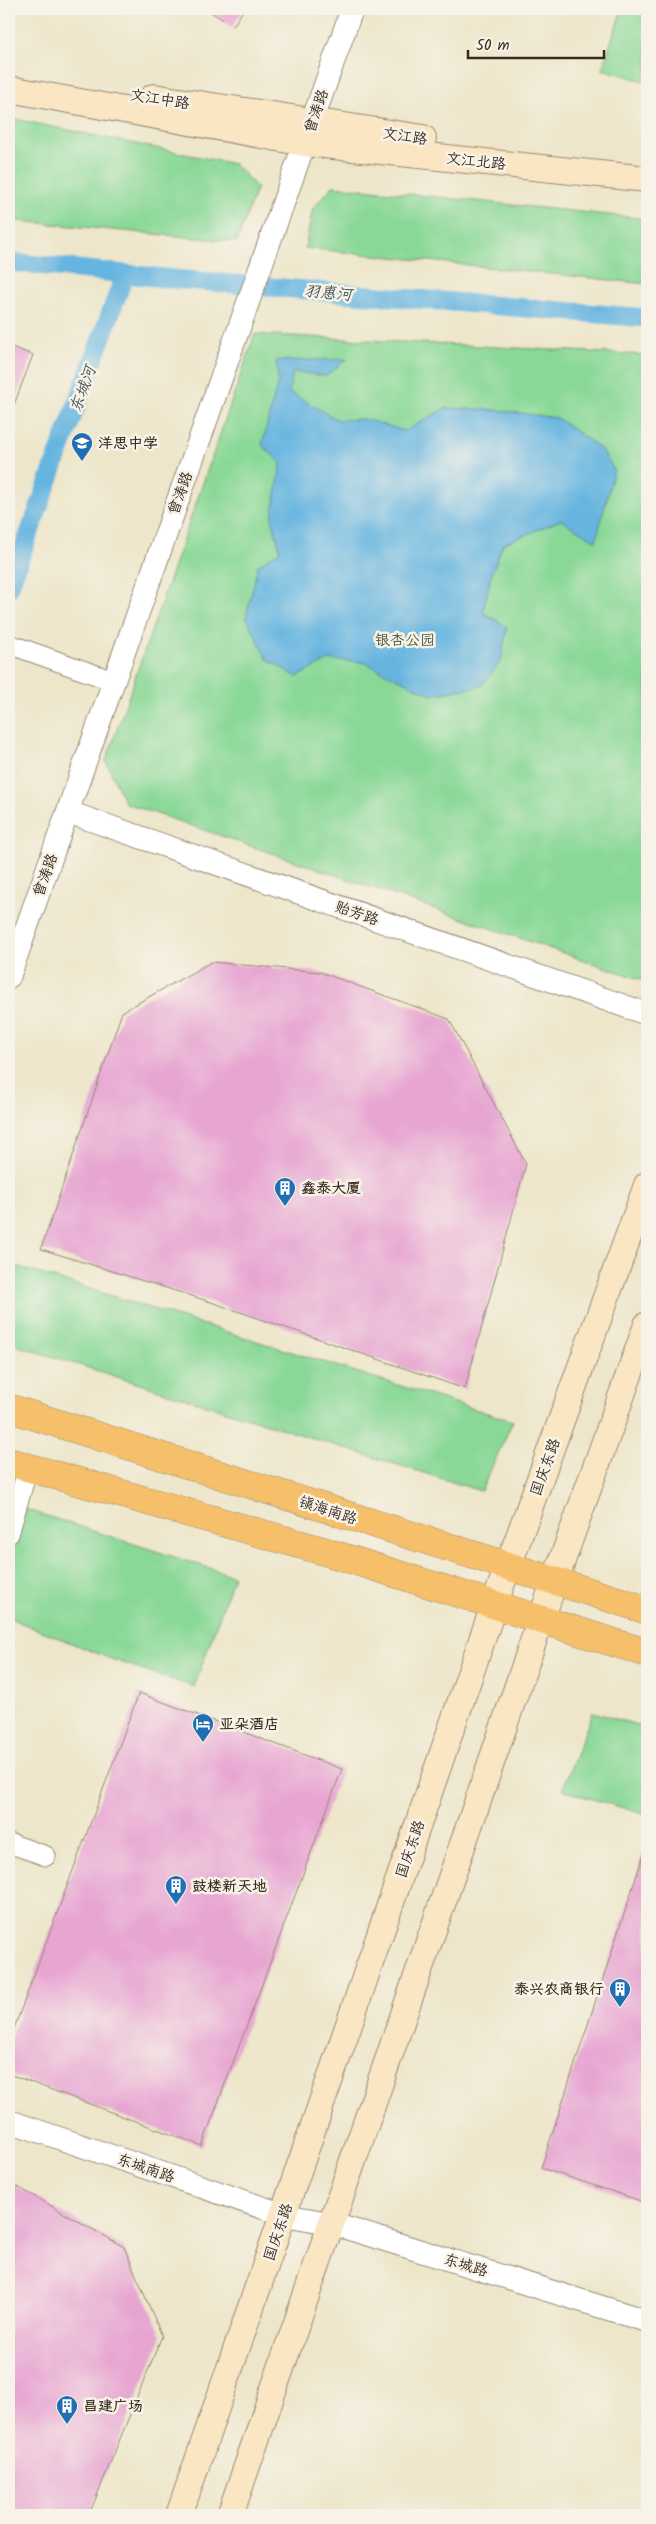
<svg xmlns="http://www.w3.org/2000/svg" width="656" height="2524" viewBox="0 0 656 2524" font-family="Kalam,'LXGW WenKai TC',sans-serif">
  <style>
    .green { fill: #89d897; stroke: #62815a }
    .water { fill: #66b5e0; stroke: #50707f }
    .lines { fill: none; stroke-linecap: round; stroke-linejoin: round }
    .canal { stroke: #66b5e0; stroke-width: 19 }
    .building { fill: #e7a5d2 }
    .minor-casing { stroke: #948874; stroke-width: 21 }
    .tertiary-casing { stroke: #948874; stroke-width: 24 }
    .secondary-casing { stroke: #948874; stroke-width: 28 }
    .trunk-casing { stroke: #948874; stroke-width: 29 }
    .minor { stroke: #fff; stroke-width: 19 }
    .tertiary { stroke: #fff; stroke-width: 22 }
    .secondary { stroke: #fbe6c4; stroke-width: 26 }
    .trunk { stroke: #f6c06b; stroke-width: 28 }
    .labels { text-anchor: middle; stroke-width: 5; stroke-linejoin: round; paint-order: stroke }
    .street-label { font-size: 15px; fill: #3b2a1e; stroke: #f7f3e8 }
    .poi-label { font-size: 15px; font-weight: bold; fill: #3b2a1e; stroke: #f7f3e8; text-anchor: start }
    .park-label { font-size: 15px; fill: #4e563c; stroke: #f7f3e8 }
    .water-label { font-size: 16px; font-style: italic; fill: #485458; stroke: #f7f3e8 }
  </style>
  <rect width="100%" height="100%" fill="#f7f3e8"/>
  <filter id="ink" filterUnits="userSpaceOnUse"><feTurbulence type="fractalNoise" baseFrequency=".02" numOctaves="2"/><feDisplacementMap in="SourceGraphic" scale="10" xChannelSelector="R" yChannelSelector="G"/><feConvolveMatrix kernelMatrix="1 2 1 2 8 2 1 2 1" color-interpolation-filters="sRGB"/></filter>
  <filter id="wash" filterUnits="userSpaceOnUse"><feTurbulence type="fractalNoise" baseFrequency=".0096" numOctaves="4" result="noise"/><feDisplacementMap in="SourceGraphic" scale="20" xChannelSelector="R" yChannelSelector="G"/><feGaussianBlur stdDeviation="1.12" result="paint"/><feColorMatrix in="noise" values="0 0 0 0 0 0 0 0 0 0 0 0 0 0 0 0 0 1.4 0 .05"/><feComposite in="paint" operator="in"/></filter>
  <g filter="url(#wash)">
    <rect width="100%" height="100%" fill="#ede6ca"/>
    <path class="green" d="M622,9H647V69L643,81L602,69Z
      M9,118L234,164L257,187L237,242L9,220Z
      M333,186L647,219V284L305,248L313,208Z
      M255,334L647,355V975L642,980L125,803L106,761Z
      M9,1264L513,1421L481,1491L9,1343Z
      M9,1504L234,1576L194,1687L111,1659L9,1618Z
      M593,1712L647,1728V1815L562,1790Z"/>
    <path class="water" d="M347,359L326,376L293,372L289,392L338,420L364,419L405,431L445,408L497,410L557,418L601,449L614,470L596,541L561,520L503,544L491,575L483,612L507,627L501,661L481,686L432,695L363,662L329,660L297,677L267,659L246,617L258,565L280,551L272,518L281,463L262,445L278,381L276,361Z"/>
    <g class="lines">
      <path class="canal" d="M9,262L174,279L647,318
        M9,588L125,274"/>
    </g>
    <g id="blocks">
      <path class="building" d="M206,9H244L233,26Z
        M9,346L33,355L10,415L9,414Z
        M211,962L320,972L449,1019L526,1164L465,1389L211,1302L41,1249L122,1012Z
        M139,1693L342,1769L202,2146L9,2074V2042Z
        M644,1853L647,1854V2203L541,2168Z
        M9,2182L124,2247L162,2336L89,2515H9Z"/>
    </g>
  </g>
  <g filter="url(#ink)">
    <use href="#blocks" fill-opacity="0" stroke="#948874" stroke-width="1"/>
    <g class="lines">
      <g class="minor-casing">
        <path id="minor" d="M9,644L113,681
          M9,1534L28,1468
          M9,1843L46,1856"/>
      </g>
      <g class="tertiary-casing">
        <path id="tertiary" d="M68,812L647,1014
          M9,977L352,9
          M9,2121L284,2215L330,2223L647,2321"/>
      </g>
      <g class="secondary-casing">
        <path id="secondary" d="M9,89L305,143L647,179
          M153,97L423,138
          M179,2515L494,1605L647,1185
          M230,2515L541,1619L647,1325"/>
      </g>
      <g class="trunk-casing">
        <path id="trunk" d="M9,1408L647,1610
          M9,1462L327,1552L647,1653"/>
      </g>
      <use href="#minor" class="minor"/>
      <use href="#tertiary" class="tertiary"/>
      <use href="#secondary" class="secondary"/>
      <use href="#trunk" class="trunk"/>
    </g>
  </g>
  <defs>
    <g id="school-pin" transform="scale(1.125)"><path d="M0 17L-7.5 6A9.5 9.5 0 1 1 7.5 6Z" fill="#1f6fb2" stroke="#f7f3e8"/><path d="M0-5L7-2L0 1L-7-2ZM-4 1L0 2.5L4 1V4Q0 6-4 4Z" fill="#fff"/></g>
    <g id="building-pin" transform="scale(1.125)"><path d="M0 17L-7.5 6A9.5 9.5 0 1 1 7.5 6Z" fill="#1f6fb2" stroke="#f7f3e8"/><path d="M-4-6H4V6H1V3H-1V6H-4ZM-2.5-4.3h1.7v1.8h-1.7ZM.8-4.3h1.7v1.8H.8ZM-2.5-1h1.7V.8h-1.7ZM.8-1h1.7V.8H.8Z" fill="#fff"/></g>
    <g id="hotel-pin" transform="scale(1.125)"><path d="M0 17L-7.5 6A9.5 9.5 0 1 1 7.5 6Z" fill="#1f6fb2" stroke="#f7f3e8"/><path d="M-6-4.5h1.5V1H6V5H4.5V3h-9V5H-6ZM-4 0a1.8 1.8 0 1 1 3.6 0ZM.5 0V-2.5h3Q6-2.5 6 0Z" fill="#fff"/></g>
  </defs>
  <g fill-rule="evenodd">
    <use href="#school-pin" x="82" y="443"/>
    <use href="#building-pin" x="285" y="1188"/>
    <use href="#hotel-pin" x="203" y="1724"/>
    <use href="#building-pin" x="176" y="1886"/>
    <use href="#building-pin" x="620" y="1989"/>
    <use href="#building-pin" x="67" y="2406"/>
  </g>
  <g class="labels">
    <g class="street-label">
      <text transform="translate(160 99) rotate(9)" y="5">文江中路</text>
      <text transform="translate(316 111) rotate(-71)" y="5">曾涛路</text>
      <text transform="translate(405 136) rotate(9)" y="5">文江路</text>
      <text transform="translate(476 161) rotate(6)" y="5">文江北路</text>
      <text transform="translate(180 493) rotate(-70)" y="5">曾涛路</text>
      <text transform="translate(45 875) rotate(-70)" y="5">曾涛路</text>
      <text transform="translate(357 913) rotate(19)" y="5">贻芳路</text>
      <text transform="translate(545 1467) rotate(-70)" y="5">国庆东路</text>
      <text transform="translate(328 1510) rotate(18)" y="5">镇海南路</text>
      <text transform="translate(410 1849) rotate(-71)" y="5">国庆东路</text>
      <text transform="translate(146 2168) rotate(19)" y="5">东城南路</text>
      <text transform="translate(278 2232) rotate(-71)" y="5">国庆东路</text>
      <text transform="translate(466 2265) rotate(17)" y="5">东城路</text>
    </g>
    <g class="poi-label">
      <text x="98" y="448">洋思中学</text>
      <text x="301" y="1193">鑫泰大厦</text>
      <text x="219" y="1729">亚朵酒店</text>
      <text x="192" y="1891">鼓楼新天地</text>
      <text x="604" y="1994" text-anchor="end">泰兴农商银行</text>
      <text x="83" y="2411">昌建广场</text>
    </g>
    <g class="park-label">
      <text x="405" y="645">银杏公园</text>
    </g>
    <g class="water-label">
      <text transform="translate(328 292) rotate(5)" y="6">羽惠河</text>
      <text transform="translate(82 389) rotate(-70)" y="6">东城河</text>
    </g>
  </g>
  <rect width="656" height="2524" fill="none" stroke="#f7f3e8" stroke-width="30"/>
  <path d="M468 50v8h136v-8" fill="none" stroke="#3b2a1e" stroke-width="2.5"/>
  <text x="476" y="50" font-size="15" fill="#3b2a1e" stroke="#f7f3e8" stroke-width="4" paint-order="stroke">50 m</text>
</svg>
